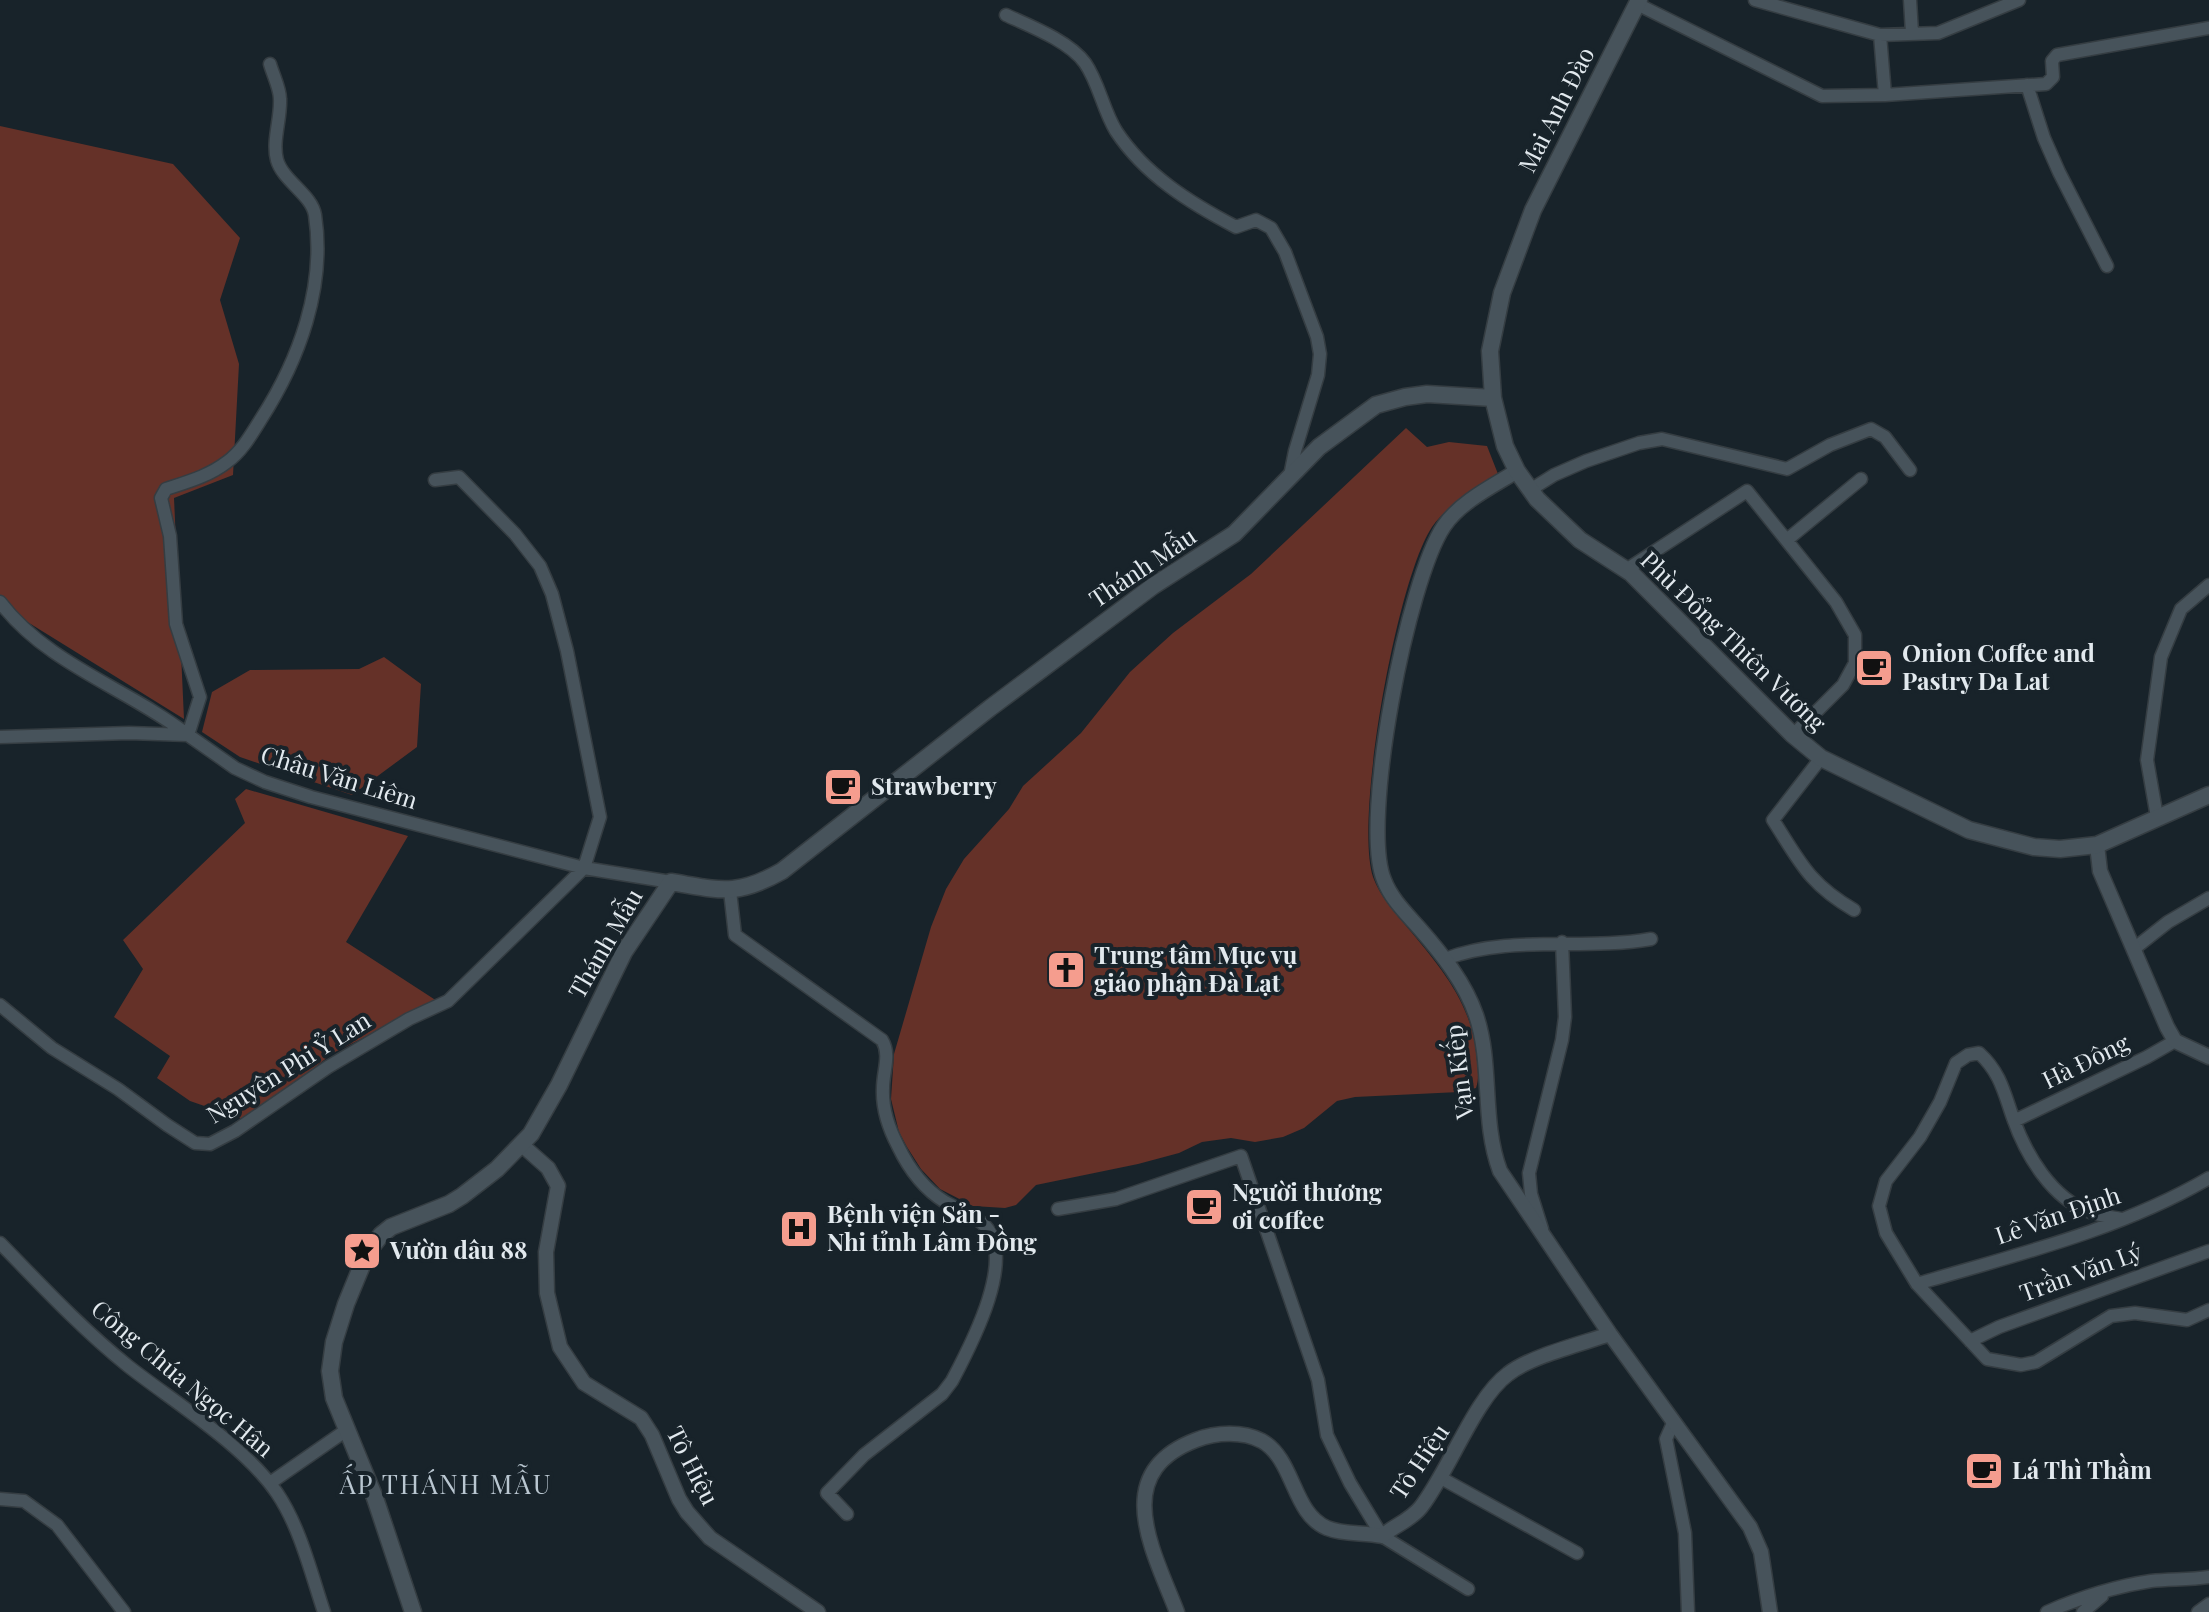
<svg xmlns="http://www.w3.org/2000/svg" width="2209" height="1612" viewBox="0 0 2209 1612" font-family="'Playfair Display',serif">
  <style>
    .green { fill: #653128 }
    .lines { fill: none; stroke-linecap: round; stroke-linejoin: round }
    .minor-casing { stroke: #353d42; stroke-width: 15 }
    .tertiary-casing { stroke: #353d42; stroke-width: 17 }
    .secondary-casing { stroke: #353d42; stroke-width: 19 }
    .minor { stroke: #47535b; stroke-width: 12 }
    .tertiary { stroke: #47535b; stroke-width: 14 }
    .secondary { stroke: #47535b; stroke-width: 16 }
    .labels { text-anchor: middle; stroke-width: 8; stroke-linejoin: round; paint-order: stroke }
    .street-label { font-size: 24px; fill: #e2e9ee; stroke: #18232a }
    .poi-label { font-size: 24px; font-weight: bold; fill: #e2e9ee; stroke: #18232a; text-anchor: start }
    .neighbourhood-label { font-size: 26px; letter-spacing: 2px; fill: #bac7d1; stroke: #18232a }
  </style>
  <rect width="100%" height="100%" fill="#18232a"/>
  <path class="green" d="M0,126L173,164L240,238L220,300L239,364L233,475L174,498L184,719L0,605Z
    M1406,428L1427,447L1449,442L1487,446L1498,474C1475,490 1448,504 1432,527C1397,579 1354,818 1373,877C1380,896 1394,912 1407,927C1438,964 1471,1002 1476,1052C1477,1064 1480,1077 1476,1088L1459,1092L1355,1097L1337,1101L1304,1128L1283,1137L1255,1142L1231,1138L1202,1142L1179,1153L1138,1164L1036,1185L1016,1205L1005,1208L973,1206L940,1189L921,1169L907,1147L899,1132L891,1099L894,1054L931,927L946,889L964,859L1009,809L1023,786L1081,733L1130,672L1173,633L1251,574Z
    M384,657L421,684L417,747L352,795L240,757L202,732L212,692L250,670L359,669Z
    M246,789L408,836L346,942L437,1001L333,1053L277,1097L242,1119L190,1101L157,1078L170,1056L114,1017L143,969L123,940L245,823L235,799Z"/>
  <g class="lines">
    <g class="minor-casing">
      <path id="minor" d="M1755,0L1880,35L1938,33L2019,0
        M1910,0L1912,33
        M1637,4L1822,96L1885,95L2046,84L2053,77L2052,61L2057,55L2209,28
        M1006,15C1030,26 1069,41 1085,63C1099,83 1103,110 1116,131C1145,175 1190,203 1236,227L1256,220L1271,228L1285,252L1317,337L1320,354L1318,375L1295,451L1290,476
        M1880,35L1885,95
        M2027,85L2044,138L2059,172L2107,266
        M1530,490L1554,475L1586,461L1639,443L1662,439L1787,469L1830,445L1871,429L1885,437L1910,470
        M1788,539L1861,479
        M1626,570L1747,491L1836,602L1855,635V663L1843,685L1793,735
        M0,602C48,665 127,688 188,735L200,697L176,624L170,536L161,498L166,489C187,482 209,476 227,462C242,451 251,435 261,419C299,360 326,287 315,215C312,195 283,181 277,160C272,141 281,119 280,99C280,88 273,75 270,64
        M0,737L129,733L188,735L235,768L265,782L311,797L584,868L671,882
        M1821,758L1773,820C1800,862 1809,884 1854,910
        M2157,817L2147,760L2161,657L2181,609L2209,585
        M730,891L735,935L882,1040C891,1055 883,1071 883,1088C882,1107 889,1129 898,1146C908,1167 924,1189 945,1202C957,1209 971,1214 982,1223C1020,1254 970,1347 952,1381L942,1394L864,1455L827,1493L847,1514
        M2135,948L2168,922L2209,898
        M1445,959C1511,934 1583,951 1651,939
        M0,1005L52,1048L118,1089L167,1125L195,1143L210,1144L235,1131L328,1067L409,1019L448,1001L584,868L600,817L567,651L552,594L540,566L515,534L459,477L435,480
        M2014,1121L2147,1057L2175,1041
        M1058,1209L1116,1199L1241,1156L1318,1380L1327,1435L1350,1483L1382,1536L1468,1589
        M2121,1219C2111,1217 2100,1216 2090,1212C2052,1199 2026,1155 2013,1118C2004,1092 2000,1072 1979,1053L1968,1055L1956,1063L1940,1102L1920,1137L1886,1181L1879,1206L1886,1233L1917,1284L1987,1359L2021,1365L2036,1362L2111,1316L2135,1313L2187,1320L2209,1310
        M1542,1229L1531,1194L1529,1173L1562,1040L1565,1017L1562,942
        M0,1243C41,1285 82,1329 128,1366C174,1402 244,1445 277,1493C300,1527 311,1573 324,1612
        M1917,1284C2015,1255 2120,1230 2209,1178
        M1970,1341L1999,1327L2209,1251
        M1674,1421L1666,1439L1685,1533L1688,1612
        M1441,1478L1577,1553
        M270,1483L348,1429
        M0,1499L24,1501L57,1525L124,1612
        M2047,1612C2079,1598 2117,1586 2151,1581C2171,1579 2190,1580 2209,1577
        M2083,1612L2102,1596
        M2198,1612L2209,1604"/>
    </g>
    <g class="tertiary-casing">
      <path id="tertiary" d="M1517,471C1493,486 1460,502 1444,526C1408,579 1360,822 1384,880C1391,899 1407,914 1420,929C1442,954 1465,983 1476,1015C1493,1065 1481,1120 1500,1171L1610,1334L1750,1527L1761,1552L1770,1612
        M2097,845L2100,871L2167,1027L2175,1041L2209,1057
        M522,1145L548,1168L558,1186L546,1252L547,1293L560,1347L584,1383L641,1418L652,1435L679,1499L687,1512L710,1538L818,1612
        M1177,1612C1153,1550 1109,1473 1196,1440C1216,1432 1243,1431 1262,1441C1295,1460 1292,1513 1327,1528C1344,1535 1364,1532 1382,1536C1394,1526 1411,1520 1421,1507C1449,1471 1475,1398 1508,1374C1531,1356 1581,1344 1610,1334"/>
    </g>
    <g class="secondary-casing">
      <path id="secondary" d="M1639,0L1533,210L1502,293L1490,351L1493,398L1505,446L1517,471L1537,499L1580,540L1631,573L1793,735L1821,758L1969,830L2034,847L2060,849L2097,845L2209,795
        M413,1612L375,1498L334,1398L330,1371L334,1342L346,1304L367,1253L381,1235L391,1227L449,1204L462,1196L497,1169L531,1134L559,1085L624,952L671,882C720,890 736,897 782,871L990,708L1153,586L1234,534L1319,447L1376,405L1405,397L1427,394L1493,398"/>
    </g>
    <use href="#minor" class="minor"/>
    <use href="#tertiary" class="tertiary"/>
    <use href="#secondary" class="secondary"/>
  </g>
  <defs>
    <g id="cafe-square" transform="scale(2)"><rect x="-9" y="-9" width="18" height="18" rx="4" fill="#f59d8e" stroke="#18232a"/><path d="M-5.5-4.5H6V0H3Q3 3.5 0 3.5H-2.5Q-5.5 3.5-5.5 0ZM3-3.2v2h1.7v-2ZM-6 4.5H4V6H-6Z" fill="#111"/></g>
    <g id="church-square" transform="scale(2)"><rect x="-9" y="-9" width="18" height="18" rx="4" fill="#f59d8e" stroke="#18232a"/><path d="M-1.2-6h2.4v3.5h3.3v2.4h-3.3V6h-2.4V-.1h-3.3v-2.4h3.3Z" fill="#111"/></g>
    <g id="hospital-square" transform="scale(2)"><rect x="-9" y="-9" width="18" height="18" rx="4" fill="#f59d8e" stroke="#18232a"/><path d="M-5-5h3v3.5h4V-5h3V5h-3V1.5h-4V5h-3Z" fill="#111"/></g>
    <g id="sight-square" transform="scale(2)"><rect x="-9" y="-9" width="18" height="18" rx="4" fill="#f59d8e" stroke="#18232a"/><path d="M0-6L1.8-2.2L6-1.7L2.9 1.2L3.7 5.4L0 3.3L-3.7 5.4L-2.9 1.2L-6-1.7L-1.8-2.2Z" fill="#111"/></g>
  </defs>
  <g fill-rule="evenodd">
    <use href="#cafe-square" x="1874" y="668"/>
    <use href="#cafe-square" x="843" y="787"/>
    <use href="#church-square" x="1066" y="970"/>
    <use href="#cafe-square" x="1204" y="1207"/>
    <use href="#hospital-square" x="799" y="1229"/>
    <use href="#sight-square" x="362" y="1251"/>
    <use href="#cafe-square" x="1984" y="1471"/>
  </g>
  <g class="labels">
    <g class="street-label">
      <text transform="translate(1557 110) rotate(-63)" y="8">Mai Anh Đào</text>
      <text transform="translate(1143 568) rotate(-34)" y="8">Thánh Mẫu</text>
      <text transform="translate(1733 642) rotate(44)" y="8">Phù Đổng Thiên Vương</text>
      <text transform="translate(339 778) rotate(17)" y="8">Châu Văn Liêm</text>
      <text transform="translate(606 944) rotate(-60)" y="8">Thánh Mẫu</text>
      <text transform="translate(2086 1062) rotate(-26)" y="8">Hà Đông</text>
      <text transform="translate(289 1068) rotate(-32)" y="8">Nguyên Phi Ỷ Lan</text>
      <text transform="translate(1460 1072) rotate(-97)" y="8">Vạn Kiếp</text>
      <text transform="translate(2058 1216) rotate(-19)" y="8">Lê Văn Định</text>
      <text transform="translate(2081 1273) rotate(-20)" y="8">Trần Văn Lý</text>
      <text transform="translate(182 1379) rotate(40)" y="8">Công Chúa Ngọc Hân</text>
      <text transform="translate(1420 1462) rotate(-56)" y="8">Tô Hiệu</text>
      <text transform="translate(692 1466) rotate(63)" y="8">Tô Hiệu</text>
    </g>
    <g class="poi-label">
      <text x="1902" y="662">Onion Coffee and<tspan x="1902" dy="28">Pastry Da Lat</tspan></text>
      <text x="871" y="795">Strawberry</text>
      <text x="1094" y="964">Trung tâm Mục vụ<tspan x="1094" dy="28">giáo phận Đà Lạt</tspan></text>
      <text x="1232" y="1201">Người thương<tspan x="1232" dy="28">ơi coffee</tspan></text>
      <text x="827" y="1223">Bệnh viện Sản -<tspan x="827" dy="28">Nhi tỉnh Lâm Đồng</tspan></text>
      <text x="390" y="1259">Vườn dâu 88</text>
      <text x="2012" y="1479">Lá Thì Thầm</text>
    </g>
    <g class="neighbourhood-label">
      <text x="446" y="1494">ẤP THÁNH MẪU</text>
    </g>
  </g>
</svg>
